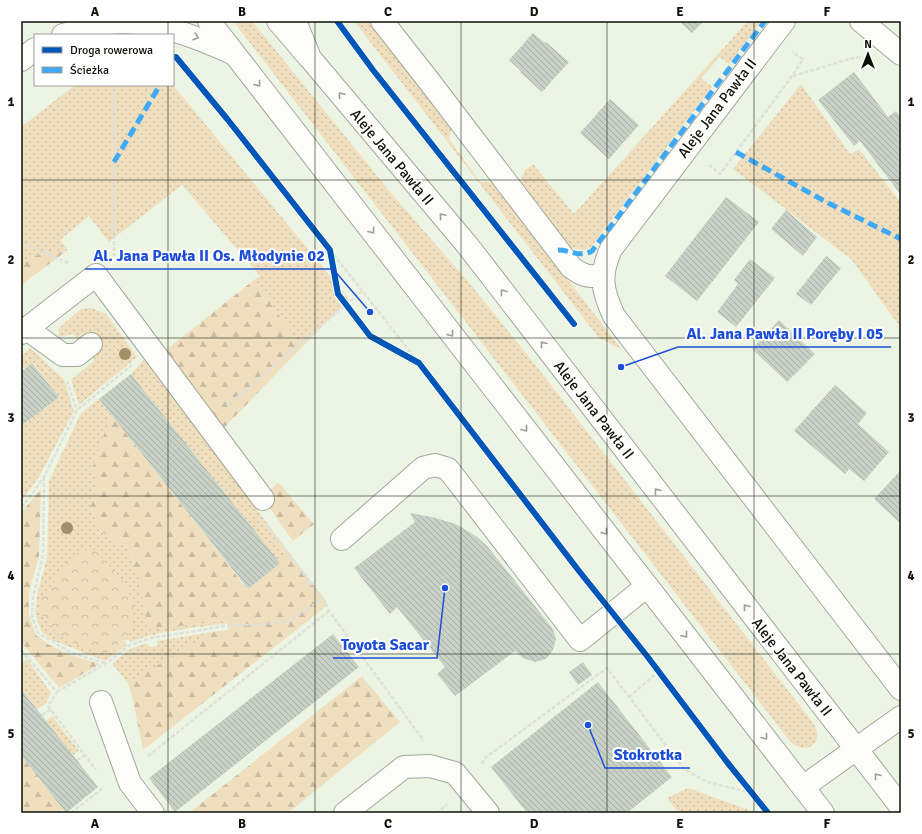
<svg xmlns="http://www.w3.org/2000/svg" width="922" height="834" viewBox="0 0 922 834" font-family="Signika,sans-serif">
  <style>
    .grass { fill: url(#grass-dots) }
    .forest { fill: url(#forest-firs) }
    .park { fill: url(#park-crowns) }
    .building { fill: url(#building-back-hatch) }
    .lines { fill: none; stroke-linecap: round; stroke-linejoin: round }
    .minor-casing { stroke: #a2a89a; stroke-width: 24 }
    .major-casing { stroke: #a2a89a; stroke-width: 24 }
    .path { stroke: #dee0da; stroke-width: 2.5; stroke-dasharray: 4 2; stroke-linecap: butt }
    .minor { stroke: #fcfdfb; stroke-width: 22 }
    .major { stroke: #fcfdfb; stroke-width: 22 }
    .quiet { stroke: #3fa9f5; stroke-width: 5; stroke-dasharray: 10 5; stroke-linecap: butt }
    .cycleway-casing { stroke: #fff; stroke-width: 8 }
    .cycleway { stroke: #0057b8; stroke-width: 6 }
    .tree { fill: #a08f67 }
    .oneway { stroke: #9c9f99 }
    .grid { fill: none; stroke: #0d1207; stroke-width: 1; stroke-opacity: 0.55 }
    .labels { text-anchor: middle; stroke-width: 4; stroke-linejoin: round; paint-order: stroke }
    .street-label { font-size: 15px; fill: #0d1207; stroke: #fff }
    .leader { fill: none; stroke: #1d4ed8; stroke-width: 1.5 }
    .callout-dot { fill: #1d4ed8; stroke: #fff; stroke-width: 1.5 }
    .callout-label { font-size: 16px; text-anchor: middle; font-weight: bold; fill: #1d4ed8; stroke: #fff; stroke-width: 4; stroke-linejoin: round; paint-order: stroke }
    .neatline { fill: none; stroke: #0d1207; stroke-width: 1.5 }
    .grid-label { font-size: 13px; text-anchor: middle; font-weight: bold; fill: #0d1207 }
  </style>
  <defs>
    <pattern id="grass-dots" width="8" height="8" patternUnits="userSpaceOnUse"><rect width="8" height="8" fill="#f0dfbf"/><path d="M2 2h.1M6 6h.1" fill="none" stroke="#cdbea3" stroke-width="1.8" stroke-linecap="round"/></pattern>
    <pattern id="forest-firs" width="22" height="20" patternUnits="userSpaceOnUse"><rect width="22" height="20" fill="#f0dfbf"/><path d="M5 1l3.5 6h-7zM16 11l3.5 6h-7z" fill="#cdbea3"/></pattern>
    <pattern id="park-crowns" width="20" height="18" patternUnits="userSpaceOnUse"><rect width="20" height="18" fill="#f0dfbf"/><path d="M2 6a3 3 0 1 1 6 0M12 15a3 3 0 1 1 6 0" fill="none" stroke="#cdbea3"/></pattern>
    <pattern id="building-back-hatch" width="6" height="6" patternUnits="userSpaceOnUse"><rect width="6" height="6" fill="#c7d1c5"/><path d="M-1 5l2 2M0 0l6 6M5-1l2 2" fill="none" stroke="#aab2a8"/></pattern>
  </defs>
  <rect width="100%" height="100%" fill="#ecf4e3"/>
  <path class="grass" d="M233,21H252L391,193L471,285L537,367L814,724C825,744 805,757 789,740Z
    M354,21H372L453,123L449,139L480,182H493L621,349L599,338Z
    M748,21H762L729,64L720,57L701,78L712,87L591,247L584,250L562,246L522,189V177L525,170L533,164L574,214Z
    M801,84L850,154L859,149L901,203V328L851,259L733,169Z
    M75,85H107L108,86L109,85H173L349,299L302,347L254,280L260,276L182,185L109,242L89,216L60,240L68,250L33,256L21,262V127Z
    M91,308L106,314L137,357L79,405L71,380L95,360L73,334L58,337L59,328L81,309Z
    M31,348L64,380L74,411L40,475L21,502V426L59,397L33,363L25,369L21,364V356Z
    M144,359L291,555L283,556L280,563L131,374Z
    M99,399L111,414L93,466L96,484L91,507L99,530L128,549L138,574L146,618V629L228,620V623C198,628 159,630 131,642L126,639L134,618L115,650L125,640L127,645L105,661L52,640L41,631L35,613L37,595L47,558L49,481L81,413Z
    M212,632L128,683L112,664L130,649L146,643L150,647L158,646L157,641Z
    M27,659L51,693L45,704L37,709L21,689V664Z
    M52,716L79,751L73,755L46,721Z
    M688,788L757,813H679L667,798Z"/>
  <path class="forest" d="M68,250L21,285V262L33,256Z
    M254,280L302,347L219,433L162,353Z
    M111,414L247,589L280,563L283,556L291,555L327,602L323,609L143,750L133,700L128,683L212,632L228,630V620L146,630V618L138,574L128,549L99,530L91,507L96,484L93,466Z
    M277,483H279L314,524L293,541L263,499Z
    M41,489L39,556L29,592V615L36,635L48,644L71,655L100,664L59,688L21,642V513Z
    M362,676L400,722L288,813H189Z
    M21,755L63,809L58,813H22L21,812Z"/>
  <path class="park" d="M81,550H95L123,581L132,599L134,619L126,639L115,650L106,653L73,643L56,633L40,612L42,599L70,559Z"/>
  <path class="building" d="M679,21H704L692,33Z
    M533,33L545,43L546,42L569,62L542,92L520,72L521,71L509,60Z
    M854,72L888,117L896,111L901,117V195L860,141L854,146L818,100Z
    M610,99L639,125L609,159L580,133Z
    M726,197L759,222L697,301L665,276Z
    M786,210L817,237L803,256L771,229Z
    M826,256L841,268L811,305L796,294Z
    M750,259L775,278L736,327L717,312L738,284L734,280Z
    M779,320L815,354L787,382L752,349Z
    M32,363L59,397L21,426V372Z
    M131,374L280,563L248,589L99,399Z
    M835,385L867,413L858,424L889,452L864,481L849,469L845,474L794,431Z
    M901,470V524L874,499Z
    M410,513L432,517L456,524L477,537L488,547L553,629L556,639L553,650L546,659L535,662L523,658L515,651L455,696L437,674L445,667L397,607L390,614L354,568L415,522Z
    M333,634L359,667L175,812L149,778Z
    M583,662L592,675L578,685L569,672Z
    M598,682L672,777L627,813H527L491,767Z
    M21,689L98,787L66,813L21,755Z"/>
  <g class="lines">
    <g class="minor-casing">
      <path id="minor" d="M278,21L308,56
        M382,21L429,81L571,267C583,276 587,277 603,276
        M784,21L611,249C599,276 602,290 614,316L901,689
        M861,21L901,54
        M63,35C78,31 94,25 110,23C150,18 198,37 234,54
        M21,60L35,49
        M27,329L63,355H77L91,344
        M21,333L96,275L263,499
        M342,539L423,468L435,465L448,469L580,640L647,586
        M101,702L130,783L153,813
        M803,787L901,717
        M345,813L404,767L430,766L455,773L488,813"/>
    </g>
    <g class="major-casing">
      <path id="major" d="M209,21L823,813
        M295,21L310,58L468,246L901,807"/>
    </g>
    <path class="path" d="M793,76L853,58L863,57
      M114,85V256
      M709,165L720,174L792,76L803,59L792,52
      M21,242L68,263
      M330,250L419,363
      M67,381L77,410
      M227,406L362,291
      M44,477L43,555L33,597L32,616L38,633L72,653L105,663
      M21,507L30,497L44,477L77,410L132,365
      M266,525L323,599
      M21,650L57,692L48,706L96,770
      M57,692L106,663L130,645L151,638L196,631L229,625H256L289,621L323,599L329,611L421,737L423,741
      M629,697L659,671
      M42,715L51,709
      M148,756L329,611
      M77,760L85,755
      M482,764L485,758L607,668L684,769L707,782L753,793
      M71,813L104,787
      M436,813L447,805"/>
    <use href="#minor" class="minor"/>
    <use href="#major" class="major"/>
    <path class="quiet" d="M736,152L828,203L901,239
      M114,162L160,85
      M558,250C571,250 579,258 592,251L765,21"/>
    <g class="cycleway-casing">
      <path id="cycleway" d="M337,21L373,70L574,324
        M173,57H176L228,120L330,250L338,294L370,336L419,363L579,571L647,656L727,762L768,813"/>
    </g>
    <use href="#cycleway" class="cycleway"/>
  </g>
  <g class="tree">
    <circle cx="125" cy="354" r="6"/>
    <circle cx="67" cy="528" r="6"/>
  </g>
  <defs><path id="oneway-chevron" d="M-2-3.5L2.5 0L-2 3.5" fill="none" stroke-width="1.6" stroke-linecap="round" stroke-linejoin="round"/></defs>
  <g class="oneway">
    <use href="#oneway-chevron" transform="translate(196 37) rotate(18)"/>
    <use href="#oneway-chevron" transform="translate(258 84) rotate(52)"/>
    <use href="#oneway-chevron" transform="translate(341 95) rotate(-130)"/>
    <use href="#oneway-chevron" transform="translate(442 216) rotate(-130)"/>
    <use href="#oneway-chevron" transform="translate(372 231) rotate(52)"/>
    <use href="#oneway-chevron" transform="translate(503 292) rotate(-127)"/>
    <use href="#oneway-chevron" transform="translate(451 334) rotate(52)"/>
    <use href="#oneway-chevron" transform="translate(543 344) rotate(-128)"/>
    <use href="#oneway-chevron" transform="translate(525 429) rotate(52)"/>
    <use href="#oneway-chevron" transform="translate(657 491) rotate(-128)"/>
    <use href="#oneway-chevron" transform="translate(605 532) rotate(52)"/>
    <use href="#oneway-chevron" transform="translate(746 607) rotate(-128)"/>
    <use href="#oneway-chevron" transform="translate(685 635) rotate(52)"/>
    <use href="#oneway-chevron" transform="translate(765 737) rotate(52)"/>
    <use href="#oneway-chevron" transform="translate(877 776) rotate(-128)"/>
  </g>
  <path class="grid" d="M168,21V35M315,21V813M461,21V813M607,21V813M754,21V813M168,85V813M21,180H901M21,338H901M21,496H901M21,654H901"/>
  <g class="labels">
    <g class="street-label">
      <text transform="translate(717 108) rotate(-53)" y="5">Aleje Jana Pawła II</text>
      <text transform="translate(392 157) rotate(50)" y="5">Aleje Jana Pawła II</text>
      <text transform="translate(594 410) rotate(52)" y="5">Aleje Jana Pawła II</text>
      <text transform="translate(792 667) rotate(52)" y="5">Aleje Jana Pawła II</text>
    </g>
  </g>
  <path class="leader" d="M370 312L333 269H85M621 367L678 347H891M445 588L437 658H333M588 725L605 768H690"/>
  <g class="callout-dot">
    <circle cx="370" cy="312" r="4"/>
    <circle cx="621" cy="367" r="4"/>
    <circle cx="445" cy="588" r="4"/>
    <circle cx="588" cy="725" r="4"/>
  </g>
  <g class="callout-label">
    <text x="209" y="261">Al. Jana Pawła II Os. Młodynie 02</text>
    <text x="785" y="339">Al. Jana Pawła II Poręby I 05</text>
    <text x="385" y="650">Toyota Sacar</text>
    <text x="648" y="760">Stokrotka</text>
  </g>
  <rect width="922" height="834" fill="none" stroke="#ffffff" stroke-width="44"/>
  <rect x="34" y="34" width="140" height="52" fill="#ffffff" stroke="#9ea09c"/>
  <rect x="42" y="47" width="20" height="6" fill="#0057b8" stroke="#9ea09c"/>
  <text x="70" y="54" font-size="12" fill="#0d1207">Droga rowerowa</text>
  <rect x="42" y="67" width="20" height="6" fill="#3fa9f5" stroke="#9ea09c"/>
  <text x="70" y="74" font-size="12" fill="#0d1207">Ścieżka</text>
  <g transform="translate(868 54)" stroke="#ffffff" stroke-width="3" paint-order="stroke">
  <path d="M0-3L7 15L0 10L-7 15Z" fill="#0d1207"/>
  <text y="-6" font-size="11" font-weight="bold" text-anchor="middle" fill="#0d1207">N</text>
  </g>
  <rect x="22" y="22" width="878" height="790" class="neatline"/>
  <g class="grid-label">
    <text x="95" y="16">A</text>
    <text x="242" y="16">B</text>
    <text x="388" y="16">C</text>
    <text x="534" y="16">D</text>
    <text x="680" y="16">E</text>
    <text x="827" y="16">F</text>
    <text x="11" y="106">1</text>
    <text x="911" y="106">1</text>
    <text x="11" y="264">2</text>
    <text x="911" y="264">2</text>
    <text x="11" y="422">3</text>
    <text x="911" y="422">3</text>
    <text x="11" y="580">4</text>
    <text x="911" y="580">4</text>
    <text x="11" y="738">5</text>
    <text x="911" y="738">5</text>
    <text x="95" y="828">A</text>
    <text x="242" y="828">B</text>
    <text x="388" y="828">C</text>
    <text x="534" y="828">D</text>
    <text x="680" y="828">E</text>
    <text x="827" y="828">F</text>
  </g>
</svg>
